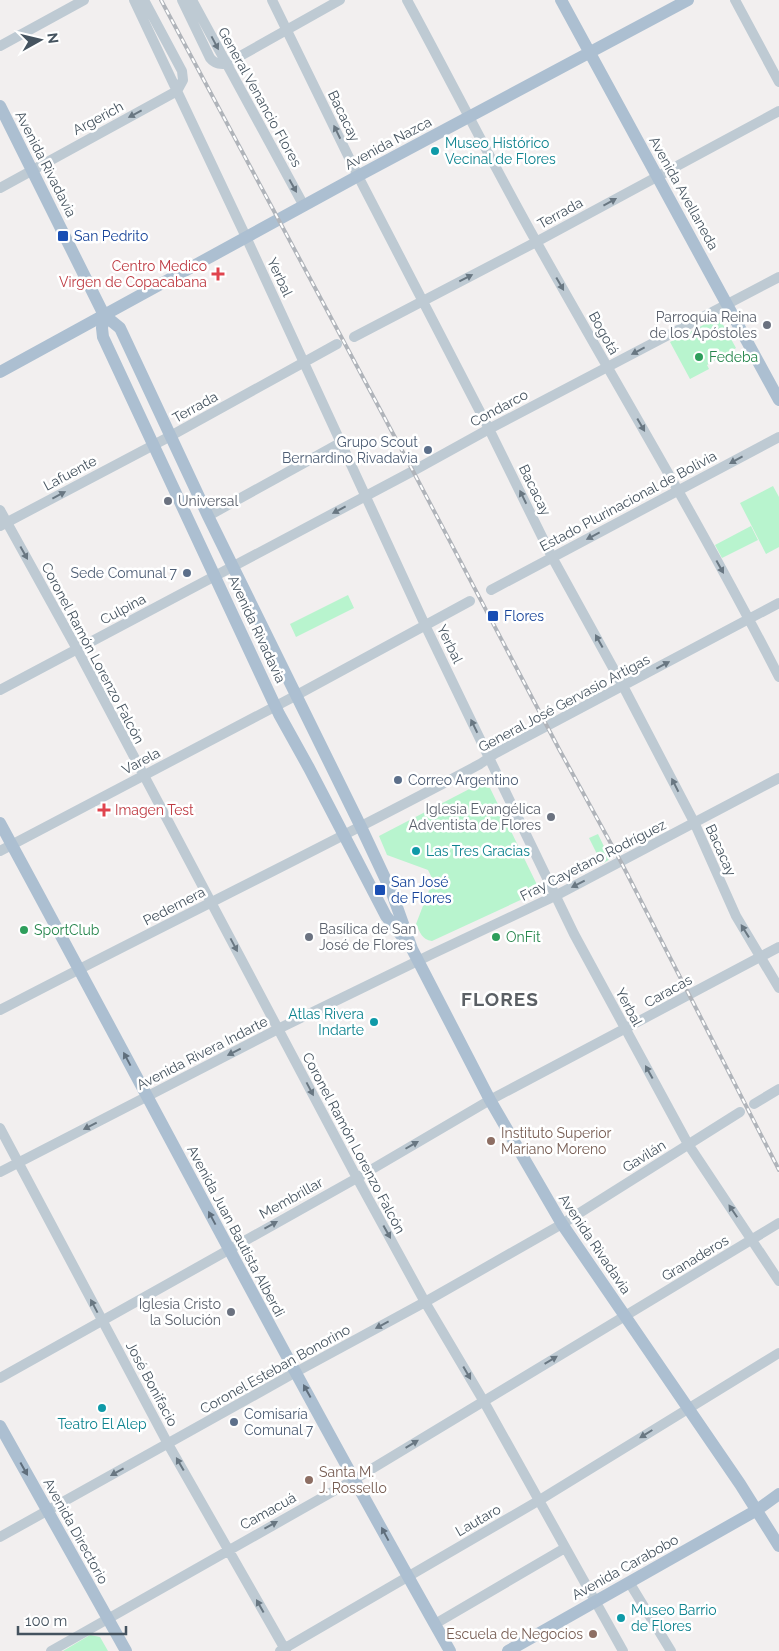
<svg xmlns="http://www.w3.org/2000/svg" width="779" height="1651" viewBox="0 0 779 1651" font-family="Raleway,sans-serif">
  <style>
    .green { fill: #b8f4ce }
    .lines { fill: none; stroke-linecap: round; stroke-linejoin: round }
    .minor { stroke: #becad3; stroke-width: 10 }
    .major { stroke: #acbfd1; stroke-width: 12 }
    .rail-casing { stroke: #b0b4ba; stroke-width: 4 }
    .rail { stroke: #fff; stroke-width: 2; stroke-dasharray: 5.5; stroke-linecap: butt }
    .oneway { fill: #697782 }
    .oneway2 { fill: #5f6e7c }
    .culture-dot { fill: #0f9aa8; stroke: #fff; stroke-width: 2 }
    .transit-dot { fill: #1a4fb4; stroke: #fff; stroke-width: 2 }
    .health-dot { fill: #e0444e; stroke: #fff; stroke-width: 2 }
    .worship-dot { fill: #6b7280; stroke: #fff; stroke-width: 2 }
    .leisure-dot { fill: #2e9e5b; stroke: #fff; stroke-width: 2 }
    .service-dot { fill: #5c6f8a; stroke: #fff; stroke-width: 2 }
    .education-dot { fill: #8d6e63; stroke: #fff; stroke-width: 2 }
    .labels { text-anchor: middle; stroke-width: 5; stroke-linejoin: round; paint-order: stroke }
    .street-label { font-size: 14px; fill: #45535f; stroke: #fff }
    .culture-label { font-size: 14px; fill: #0d838f; stroke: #fff; text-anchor: start }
    .transit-label { font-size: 14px; fill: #164399; stroke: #fff; text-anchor: start }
    .health-label { font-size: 14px; fill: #be3a42; stroke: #fff; text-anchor: end }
    .worship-label { font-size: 14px; fill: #5b616d; stroke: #fff; text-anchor: end }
    .leisure-label { font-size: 14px; fill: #27864d; stroke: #fff; text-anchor: start }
    .service-label { font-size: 14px; fill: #4e5e75; stroke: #fff; text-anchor: end }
    .education-label { font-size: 14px; fill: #785e54; stroke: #fff; text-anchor: start }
    .district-label { font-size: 19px; font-weight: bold; letter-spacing: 1px; fill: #5b6065; stroke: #fff }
  </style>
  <rect width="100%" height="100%" fill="#f2efef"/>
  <path class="green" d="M715,319L721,321L736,348L707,365L709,369L690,379L670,342Z
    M773,486L779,497V547L766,554L740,503Z
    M751,526L758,540L722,558L715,545Z
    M348,595L354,608L296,637L290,624Z
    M477,785L490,788L540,891L432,941C422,940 420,932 416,924L433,880L428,870L387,855L379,836Z
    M598,834L610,859L602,864L589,838Z
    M90,1635L100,1637L108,1651H63Z"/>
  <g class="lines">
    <path class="minor" d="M134,0L246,237L425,625L574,934L688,1144L779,1281
      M144,0L182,71L183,80L177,91
      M182,0L210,58C215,64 219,64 226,64L340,0
      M192,0L304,206
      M272,0L358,176L489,429L552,557L623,686L694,822L736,916L779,988
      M407,0C451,81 492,163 537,243C618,388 704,530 779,677
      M735,0L779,82
      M0,46L84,0
      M0,188L177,91
      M354,337L536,242L779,111
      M0,510L77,649L357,1178L425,1302L483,1400L623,1651
      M208,516L342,442
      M0,526L165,439L337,344
      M491,590L779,437
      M0,690L413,471L489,429L779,277
      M0,851L295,696L470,601
      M0,1010C159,927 321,849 480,764L496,753L779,603
      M754,1104L779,1089
      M0,1128L168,1444L286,1651
      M0,1172L278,1029L432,954L555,896L779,778
      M0,1378L357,1178L490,1100L779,947
      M0,1537L296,1372L425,1302L562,1224L740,1112
      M629,1582L671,1651
      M435,1624L565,1548
      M51,1651L355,1479L779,1223
      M280,1651L538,1501L779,1353"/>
    <path class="major" d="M561,0L779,400
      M0,106L104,315L120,328L208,516L361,827L392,893L412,949L490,1100L562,1224L740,1484L779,1546
      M104,315L102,328L103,337L279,714L309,768L386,916L405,940
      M0,372L358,176L688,0
      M0,823C150,1099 295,1378 450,1651
      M0,1426L126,1651
      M508,1651L757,1510L779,1494"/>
    <g class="rail-casing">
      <path id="rail" d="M161,0L413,471L559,749L621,862L779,1170"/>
    </g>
    <use href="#rail" class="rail"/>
  </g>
  <defs><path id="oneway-solid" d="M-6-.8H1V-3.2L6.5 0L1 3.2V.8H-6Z" transform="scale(1.25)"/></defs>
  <g class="oneway">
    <use href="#oneway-solid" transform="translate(215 43) rotate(62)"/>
    <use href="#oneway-solid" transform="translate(135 114) rotate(152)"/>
    <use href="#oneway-solid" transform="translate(337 132) rotate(-116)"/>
    <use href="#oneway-solid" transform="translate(293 186) rotate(61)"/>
    <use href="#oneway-solid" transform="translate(610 202) rotate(-29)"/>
    <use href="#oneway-solid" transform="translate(466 278) rotate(-27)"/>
    <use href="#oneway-solid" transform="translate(560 284) rotate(60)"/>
    <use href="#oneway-solid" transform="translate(638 351) rotate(152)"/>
    <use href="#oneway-solid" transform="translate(641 425) rotate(60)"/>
    <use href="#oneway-solid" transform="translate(736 460) rotate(151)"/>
    <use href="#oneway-solid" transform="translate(59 495) rotate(-28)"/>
    <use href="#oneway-solid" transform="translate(523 497) rotate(-116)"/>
    <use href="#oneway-solid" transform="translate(339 510) rotate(152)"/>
    <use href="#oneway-solid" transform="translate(593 536) rotate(152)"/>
    <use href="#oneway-solid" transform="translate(24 553) rotate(61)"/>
    <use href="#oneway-solid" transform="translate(720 567) rotate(61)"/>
    <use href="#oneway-solid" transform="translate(599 641) rotate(-119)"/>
    <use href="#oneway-solid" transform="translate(663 665) rotate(-28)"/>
    <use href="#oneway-solid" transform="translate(474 726) rotate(-116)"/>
    <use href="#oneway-solid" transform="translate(675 785) rotate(-117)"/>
    <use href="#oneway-solid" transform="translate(578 884) rotate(153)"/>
    <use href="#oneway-solid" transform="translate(745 931) rotate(-122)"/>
    <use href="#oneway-solid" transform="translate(234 945) rotate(62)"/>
    <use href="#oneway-solid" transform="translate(234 1052) rotate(153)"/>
    <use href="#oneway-solid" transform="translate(649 1072) rotate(-119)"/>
    <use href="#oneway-solid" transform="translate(310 1089) rotate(62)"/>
    <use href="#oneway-solid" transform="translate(90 1126) rotate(153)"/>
    <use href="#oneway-solid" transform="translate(412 1145) rotate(-30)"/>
    <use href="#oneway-solid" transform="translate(733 1211) rotate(-124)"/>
    <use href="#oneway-solid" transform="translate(271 1225) rotate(-29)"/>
    <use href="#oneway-solid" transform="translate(387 1232) rotate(61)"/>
    <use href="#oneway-solid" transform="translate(94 1306) rotate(-118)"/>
    <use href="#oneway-solid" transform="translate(382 1325) rotate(152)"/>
    <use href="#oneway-solid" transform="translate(551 1360) rotate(-31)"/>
    <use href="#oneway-solid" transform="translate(467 1373) rotate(60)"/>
    <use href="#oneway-solid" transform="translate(646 1434) rotate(148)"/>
    <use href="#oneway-solid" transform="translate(412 1444) rotate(-31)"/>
    <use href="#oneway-solid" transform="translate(180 1464) rotate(-120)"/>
    <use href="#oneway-solid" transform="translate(117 1472) rotate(151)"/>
    <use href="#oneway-solid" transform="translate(271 1525) rotate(-29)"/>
    <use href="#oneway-solid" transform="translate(260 1606) rotate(-119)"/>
  </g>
  <g class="oneway2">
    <use href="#oneway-solid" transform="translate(127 1059) rotate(-118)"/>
    <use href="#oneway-solid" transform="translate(212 1218) rotate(-118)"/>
    <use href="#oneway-solid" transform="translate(307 1391) rotate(-119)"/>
    <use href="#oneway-solid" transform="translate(24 1469) rotate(61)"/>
    <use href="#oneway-solid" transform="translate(385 1534) rotate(-118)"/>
  </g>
  <g class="culture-dot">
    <circle cx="435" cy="151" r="5"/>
    <circle cx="416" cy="851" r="5"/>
    <circle cx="374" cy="1022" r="5"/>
    <circle cx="102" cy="1408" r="5"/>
    <circle cx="621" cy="1618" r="5"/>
  </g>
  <g class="transit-dot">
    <rect x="57" y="230" width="12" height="12" rx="2.5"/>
    <rect x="487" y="610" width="12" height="12" rx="2.5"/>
    <rect x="374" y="884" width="12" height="12" rx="2.5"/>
  </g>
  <g class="health-dot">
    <path d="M215.5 266.5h5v5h5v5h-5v5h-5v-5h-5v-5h5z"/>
    <path d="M101.5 802.5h5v5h5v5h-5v5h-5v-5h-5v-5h5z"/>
  </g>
  <g class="worship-dot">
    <circle cx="767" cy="325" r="5"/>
    <circle cx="168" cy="501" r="5"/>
    <circle cx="551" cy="817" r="5"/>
    <circle cx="309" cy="937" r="5"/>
    <circle cx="231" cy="1312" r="5"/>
  </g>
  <g class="leisure-dot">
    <circle cx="699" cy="357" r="5"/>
    <circle cx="24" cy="930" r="5"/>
    <circle cx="496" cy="937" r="5"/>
  </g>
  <g class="service-dot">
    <circle cx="428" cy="450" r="5"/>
    <circle cx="187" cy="573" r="5"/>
    <circle cx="398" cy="780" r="5"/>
    <circle cx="234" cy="1422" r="5"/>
  </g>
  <g class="education-dot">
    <circle cx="491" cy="1141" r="5"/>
    <circle cx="309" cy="1480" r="5"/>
    <circle cx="593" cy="1634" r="5"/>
  </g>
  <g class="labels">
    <g class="street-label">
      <text transform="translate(260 97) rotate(61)" y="5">General Venancio Flores</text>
      <text transform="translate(344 116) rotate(64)" y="5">Bacacay</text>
      <text transform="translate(98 118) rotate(-28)" y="5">Argerich</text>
      <text transform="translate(388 143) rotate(-28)" y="5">Avenida Nazca</text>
      <text transform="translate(46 164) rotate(63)" y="5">Avenida Rivadavia</text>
      <text transform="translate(684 193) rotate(61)" y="5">Avenida Avellaneda</text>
      <text transform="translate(560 213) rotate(-29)" y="5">Terrada</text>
      <text transform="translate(280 277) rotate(65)" y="5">Yerbal</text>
      <text transform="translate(604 333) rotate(61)" y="5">Bogotá</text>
      <text transform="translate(195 407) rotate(-29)" y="5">Terrada</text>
      <text transform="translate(499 408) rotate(-28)" y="5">Condarco</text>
      <text transform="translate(70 473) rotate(-28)" y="5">Lafuente</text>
      <text transform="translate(535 490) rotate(64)" y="5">Bacacay</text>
      <text transform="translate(628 501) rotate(-28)" y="5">Estado Plurinacional de Bolivia</text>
      <text transform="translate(123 609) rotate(-28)" y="5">Culpina</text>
      <text transform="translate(257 629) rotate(65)" y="5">Avenida Rivadavia</text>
      <text transform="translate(450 644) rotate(64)" y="5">Yerbal</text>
      <text transform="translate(93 653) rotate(62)" y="5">Coronel Ramón Lorenzo Falcón</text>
      <text transform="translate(564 703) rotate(-28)" y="5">General José Gervasio Artigas</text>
      <text transform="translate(141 761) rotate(-28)" y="5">Varela</text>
      <text transform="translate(721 850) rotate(66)" y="5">Bacacay</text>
      <text transform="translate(593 860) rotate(-27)" y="5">Fray Cayetano Rodríguez</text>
      <text transform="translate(174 906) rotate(-27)" y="5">Pedernera</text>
      <text transform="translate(668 991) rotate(-29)" y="5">Caracas</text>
      <text transform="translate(629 1007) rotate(62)" y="5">Yerbal</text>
      <text transform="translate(202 1053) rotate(-27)" y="5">Avenida Rivera Indarte</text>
      <text transform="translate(354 1143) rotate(62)" y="5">Coronel Ramón Lorenzo Falcón</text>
      <text transform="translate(644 1156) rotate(-32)" y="5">Gavilán</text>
      <text transform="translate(291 1198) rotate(-29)" y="5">Membrillar</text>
      <text transform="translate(236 1231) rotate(62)" y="5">Avenida Juan Bautista Alberdi</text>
      <text transform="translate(595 1244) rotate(56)" y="5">Avenida Rivadavia</text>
      <text transform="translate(695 1258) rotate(-31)" y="5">Granaderos</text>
      <text transform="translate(275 1369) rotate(-29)" y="5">Coronel Esteban Bonorino</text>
      <text transform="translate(152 1384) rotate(62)" y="5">José Bonifacio</text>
      <text transform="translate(268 1511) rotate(-29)" y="5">Camacuá</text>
      <text transform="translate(478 1520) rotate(-30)" y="5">Lautaro</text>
      <text transform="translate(76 1531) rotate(61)" y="5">Avenida Directorio</text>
      <text transform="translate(625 1567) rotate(-29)" y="5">Avenida Carabobo</text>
    </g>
    <g class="culture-label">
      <text x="445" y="148">Museo Histórico<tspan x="445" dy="16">Vecinal de Flores</tspan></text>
      <text x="426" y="856">Las Tres Gracias</text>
      <text x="364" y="1019" text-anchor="end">Atlas Rivera<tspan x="364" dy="16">Indarte</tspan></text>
      <text x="102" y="1429" text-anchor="middle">Teatro El Alep</text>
      <text x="631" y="1615">Museo Barrio<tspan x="631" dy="16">de Flores</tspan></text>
    </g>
    <g class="transit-label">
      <text x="74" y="241">San Pedrito</text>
      <text x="504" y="621">Flores</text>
      <text x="391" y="887">San José<tspan x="391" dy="16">de Flores</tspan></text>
    </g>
    <g class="health-label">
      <text x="207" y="271">Centro Medico<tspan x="207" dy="16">Virgen de Copacabana</tspan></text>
      <text x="115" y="815" text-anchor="start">Imagen Test</text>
    </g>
    <g class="worship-label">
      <text x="757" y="322">Parroquia Reina<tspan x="757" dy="16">de los Apóstoles</tspan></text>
      <text x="178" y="506" text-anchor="start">Universal</text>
      <text x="541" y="814">Iglesia Evangélica<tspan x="541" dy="16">Adventista de Flores</tspan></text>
      <text x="319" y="934" text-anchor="start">Basílica de San<tspan x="319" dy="16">José de Flores</tspan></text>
      <text x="221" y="1309">Iglesia Cristo<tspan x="221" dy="16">la Solución</tspan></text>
    </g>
    <g class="leisure-label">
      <text x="709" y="362">Fedeba</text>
      <text x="34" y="935">SportClub</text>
      <text x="506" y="942">OnFit</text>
    </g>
    <g class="service-label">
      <text x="418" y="447">Grupo Scout<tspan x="418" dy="16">Bernardino Rivadavia</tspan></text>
      <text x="177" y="578">Sede Comunal 7</text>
      <text x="408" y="785" text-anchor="start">Correo Argentino</text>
      <text x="244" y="1419" text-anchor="start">Comisaría<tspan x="244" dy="16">Comunal 7</tspan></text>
    </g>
    <g class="education-label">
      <text x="501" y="1138">Instituto Superior<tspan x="501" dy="16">Mariano Moreno</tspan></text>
      <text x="319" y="1477">Santa M.<tspan x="319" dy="16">J. Rossello</tspan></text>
      <text x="583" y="1639" text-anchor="end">Escuela de Negocios</text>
    </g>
    <g class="district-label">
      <text x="500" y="1006">FLORES</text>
    </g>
  </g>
  <g transform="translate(40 40) rotate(82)" stroke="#ffffff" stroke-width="4" paint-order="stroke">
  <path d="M0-4L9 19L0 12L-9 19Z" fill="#45535f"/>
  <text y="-8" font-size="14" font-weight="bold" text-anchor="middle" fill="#45535f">N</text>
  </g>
  <path d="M18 1626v8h108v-8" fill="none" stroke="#45535f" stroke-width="2.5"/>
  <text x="25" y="1626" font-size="15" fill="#45535f" stroke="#ffffff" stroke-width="4" paint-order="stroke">100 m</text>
</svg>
